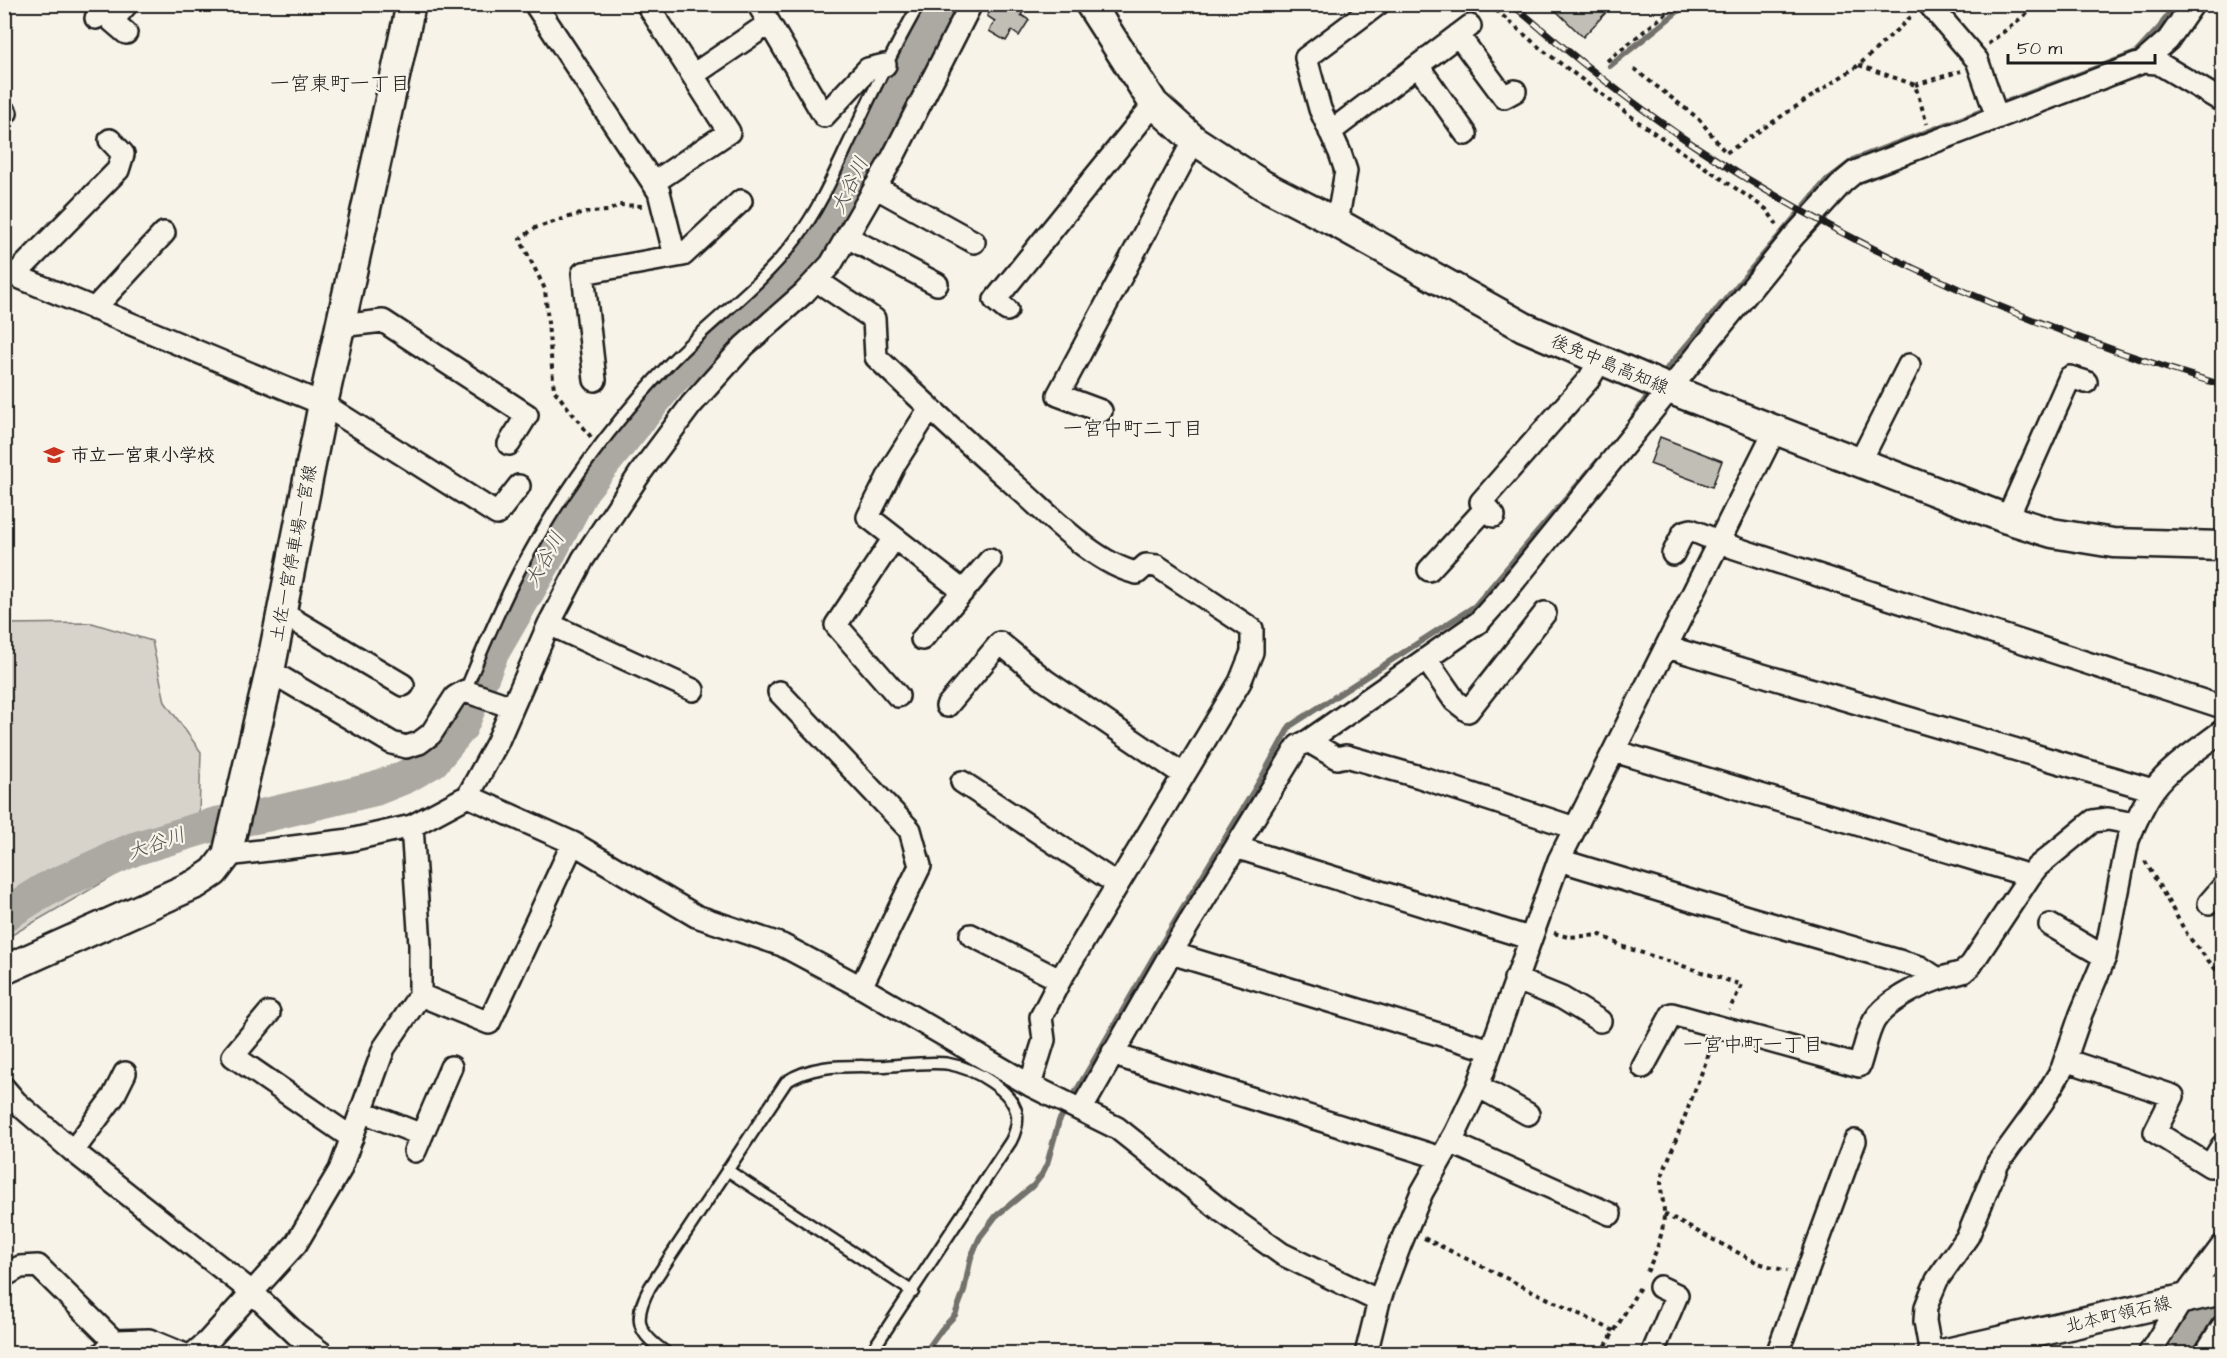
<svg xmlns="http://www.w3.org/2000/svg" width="2227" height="1358" viewBox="0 0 2227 1358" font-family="'Architects Daughter','Klee One',sans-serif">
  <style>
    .green { fill: #d7d3cb; stroke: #7a7874; stroke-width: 1.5 }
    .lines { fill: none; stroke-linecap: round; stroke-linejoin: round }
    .stream { stroke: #72716c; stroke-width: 6 }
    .river { stroke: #aca9a2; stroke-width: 34 }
    .building { fill: #c0beb5; stroke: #1c1c1c; stroke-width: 1.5 }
    .lane-casing { stroke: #1c1c1c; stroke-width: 15 }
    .street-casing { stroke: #1c1c1c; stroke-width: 26 }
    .secondary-casing { stroke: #1c1c1c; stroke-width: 33 }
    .path { stroke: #1c1c1c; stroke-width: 4; stroke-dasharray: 4.5 4.5; stroke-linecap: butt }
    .lane { stroke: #f7f3e8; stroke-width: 10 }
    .street { stroke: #f7f3e8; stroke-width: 21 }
    .secondary { stroke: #f7f3e8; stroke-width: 28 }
    .rail-casing { stroke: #1c1c1c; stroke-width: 7 }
    .rail { stroke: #f7f3e8; stroke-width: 4.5; stroke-dasharray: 14; stroke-linecap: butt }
    .labels { text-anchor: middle; stroke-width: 4.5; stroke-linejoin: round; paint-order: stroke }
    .street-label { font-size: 18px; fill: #1c1c1c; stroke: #f7f3e8 }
    .poi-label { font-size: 18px; font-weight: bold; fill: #1c1c1c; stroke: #f7f3e8; text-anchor: start }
    .neighbourhood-label { font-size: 20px; fill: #1c1c1c; stroke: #f7f3e8 }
    .water-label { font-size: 20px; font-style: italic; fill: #565452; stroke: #f7f3e8 }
  </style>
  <rect width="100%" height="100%" fill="#f7f3e8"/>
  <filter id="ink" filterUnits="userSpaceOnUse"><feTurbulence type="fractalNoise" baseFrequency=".0167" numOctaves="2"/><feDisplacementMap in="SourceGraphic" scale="12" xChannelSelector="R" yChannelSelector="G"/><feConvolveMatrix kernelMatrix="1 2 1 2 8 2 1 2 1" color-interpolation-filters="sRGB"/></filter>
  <g filter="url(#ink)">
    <path class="green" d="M92,623L152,641L165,702L201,752L199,815L152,854L5,939V624Z"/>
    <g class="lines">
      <path class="stream" d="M1610,66L1687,4
        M1659,378L1825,182L1855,159L2136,53L2160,27L2174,4
        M1633,418L1652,389
        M924,1354L942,1329L955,1315L964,1291L971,1257L980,1237L996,1216L1034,1185L1041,1176L1047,1164L1059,1121L1153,958L1262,777L1290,726L1475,606L1598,461"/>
      <path class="river" d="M4,915L44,890L134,849L216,824L266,815L375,789L405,777L433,761L461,727L492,653L544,563L583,489L670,381L813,247L830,224L862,162L875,130L945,4
        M2171,1354L2222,1279"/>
    </g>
    <path class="building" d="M994,4L1028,5L1021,15L1029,20L1019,36L1012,31L1006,41L989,31L995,21L987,16Z
      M1549,4H1614L1583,37Z
      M1660,437L1722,461L1712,487L1650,464Z"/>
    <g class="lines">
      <g class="lane-casing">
        <path id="lane" d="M465,691C482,650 499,610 519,571C560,495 611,424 671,362C712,320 762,285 797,238C821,206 836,169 853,134C873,90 895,47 919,4
          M727,1170L913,1292
          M668,1354C637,1333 632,1320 650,1287L786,1082C815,1062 851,1067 885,1066C903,1065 933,1061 949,1064C972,1068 1013,1089 1017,1115C1018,1124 1015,1133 1011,1141L870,1354"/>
      </g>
      <g class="street-casing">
        <path id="street" d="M535,4L659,192L675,256
          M647,4L729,132L653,183
          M758,4L824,116L868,69L885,65
          M1929,4L1977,60L1997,117
          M96,18L108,4
          M126,33L112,21L127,4
          M1458,35L1504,97L1515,91
          M2143,62L2168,40L2193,4
          M1418,66L1466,134
          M693,75L768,24
          M4,114L6,113
          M1330,132L1470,26
          M875,187L974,242
          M1337,223L1346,171L1340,153L1320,109L1306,58L1378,4
          M847,237L937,284
          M4,271L323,404L497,514L519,486
          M15,275L118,170L123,154L110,140
          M816,280L874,319L876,357C925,404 975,450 1025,494C1055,521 1098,565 1137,573L1146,565L1157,566L1252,629V652L1240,682L1060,980L1041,1017L1044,1040L1030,1085L1117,1128L1223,1212L1282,1254L1379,1301
          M94,309L164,233
          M1007,310L995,300L1154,104
          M340,326L383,321L527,415L509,444
          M595,380L583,273L683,255L741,201
          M930,408L895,463L868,517L963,591
          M1101,411L1058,395L1194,140
          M1860,462L1909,365
          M1494,516L1481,502L1589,379L1600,361
          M2007,519L2070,377L2086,382
          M894,538L836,625L898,696
          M1673,554L1684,532L1691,530L1735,548L2222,707
          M1429,570L1486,508
          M282,613L403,685
          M549,624L693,690
          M922,639L990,560
          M1667,647L2153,790
          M1426,659L1455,701L1468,711L1545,613
          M270,671L392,743L406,747L419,743L431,734L455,697L465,691L512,707
          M779,692L910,830L920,866L861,987
          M947,706L1000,643L1046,681L1184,775
          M1308,741L1479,622L1503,595L1793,237L1843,182L1855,172L2143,62L2158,63L2222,101
          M1614,751L2030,876L2037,867L2093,821L2108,819L2135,824
          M962,782L1117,884
          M468,796L573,843L696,916L782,945L861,987L1030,1085
          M1237,845L1248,851L1529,938
          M227,855L350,840L412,826L468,796L497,743L549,624L583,559L641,472L691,405L744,346L804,293L831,264L893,157L971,4
          M1559,860L1747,917L1920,967L1938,979L1963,972L1971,965L2030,876
          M2209,903L2222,888
          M2050,925L2105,957
          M971,935L1060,980
          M1171,953L1491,1050
          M1515,979L1562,998L1600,1021
          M420,995L489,1023L573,843
          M269,1013L233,1056L352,1138
          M1113,1052L1124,1058L1441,1158
          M2065,1060L2173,1096L2155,1132L2210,1166L2222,1146
          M1643,1067L1672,1014L1859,1066C1864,1052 1867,1033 1874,1021C1885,1002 1918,986 1938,979
          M1478,1086L1528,1114
          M4,1088L16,1102L73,1151L253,1293L296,1334L323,1354
          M1081,1110L1171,953L1298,746L1308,741L1337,758L1346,756L1420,777L1575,828
          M361,1111L422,1135
          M1450,1142L1610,1214
          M73,1151L113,1097L125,1073
          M415,1151L451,1067
          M4,1276L20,1267L38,1266L114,1341
          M102,1354L114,1341L149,1340L183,1354
          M193,1354L207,1342L296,1244L340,1170L384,1048L420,995V945L412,826
          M1366,1354L1379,1301L1400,1245L1422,1192L1455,1134L1478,1086L1559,860L1775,430
          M1652,1354L1677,1295L1660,1287
          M1777,1354L1855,1141
          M1931,1354L1925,1321L1926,1307L1931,1294L1937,1280L1968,1236L1998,1163L2043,1101L2062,1069L2081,1014L2105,957L2128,840C2135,823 2143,804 2154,789C2172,765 2199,749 2222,731
          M2149,1354L2182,1300L2222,1246
          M2205,1354L2222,1327"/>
      </g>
      <g class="secondary-casing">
        <path id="secondary" d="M1090,4L1154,104L1194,140L1263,185L1337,223L1524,327L1669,389L2007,519L2052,533L2113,543L2222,546
          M4,970L196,884L214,872L227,855L270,671L323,404L411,4
          M1942,1354L2222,1290"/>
      </g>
      <path class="path" d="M1489,4L1540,48L1640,123L1766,209L1778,226
        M1988,44L2039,4
        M1607,61L1678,4
        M1859,65L1915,85L1927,124
        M1634,69L1699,119L1726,153L1859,65L1913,15
        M1915,85L1961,71
        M591,437L554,390L545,289L520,239L535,228L569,217L588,212L608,211L619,205L642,206
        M2145,861L2188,936L2222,977
        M1554,933L1568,937L1601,935L1624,947L1742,985L1729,1010
        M1664,1214L1758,1263L1787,1271
        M1424,1238L1614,1331
        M1647,1272C1655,1255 1664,1233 1664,1213C1664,1200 1659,1190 1662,1176L1713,1043
        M1601,1354L1640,1287"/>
      <use href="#lane" class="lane"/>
      <use href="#street" class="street"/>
      <use href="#secondary" class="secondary"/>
      <g class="rail-casing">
        <path id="rail" d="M1512,4C1571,55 1631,103 1695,146C1858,253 2036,330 2222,385"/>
      </g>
      <use href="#rail" class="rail"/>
    </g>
  </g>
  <defs>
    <g id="school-bare" transform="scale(1.62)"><path d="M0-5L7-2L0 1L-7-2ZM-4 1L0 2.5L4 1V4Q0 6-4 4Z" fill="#c8321e" stroke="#f7f3e8" stroke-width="2.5" paint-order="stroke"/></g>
  </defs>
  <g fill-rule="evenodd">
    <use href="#school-bare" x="54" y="455"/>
  </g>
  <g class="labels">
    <g class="street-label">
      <text transform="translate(1610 364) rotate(23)" y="6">後免中島高知線</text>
      <text transform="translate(293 553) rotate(-79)" y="6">土佐一宮停車場一宮線</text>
      <text transform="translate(2118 1314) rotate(-13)" y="6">北本町領石線</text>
    </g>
    <g class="poi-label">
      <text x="71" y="461">市立一宮東小学校</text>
    </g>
    <g class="neighbourhood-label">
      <text x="340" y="90">一宮東町一丁目</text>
      <text x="1133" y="435">一宮中町二丁目</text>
      <text x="1753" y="1051">一宮中町一丁目</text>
    </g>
    <g class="water-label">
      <text transform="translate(849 185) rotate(-64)" y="7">大谷川</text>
      <text transform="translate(544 559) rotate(-61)" y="7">大谷川</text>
      <text transform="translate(156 843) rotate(-19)" y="7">大谷川</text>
    </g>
  </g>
  <rect width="2227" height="1358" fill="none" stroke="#f7f3e8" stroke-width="24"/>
  <rect x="12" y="12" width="2203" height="1334" fill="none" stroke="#1c1c1c" stroke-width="2" filter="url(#ink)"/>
  <path d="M2008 54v9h147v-9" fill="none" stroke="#1c1c1c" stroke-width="3"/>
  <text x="2017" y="54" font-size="18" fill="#1c1c1c" stroke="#f7f3e8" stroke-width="4.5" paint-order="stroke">50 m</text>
</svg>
